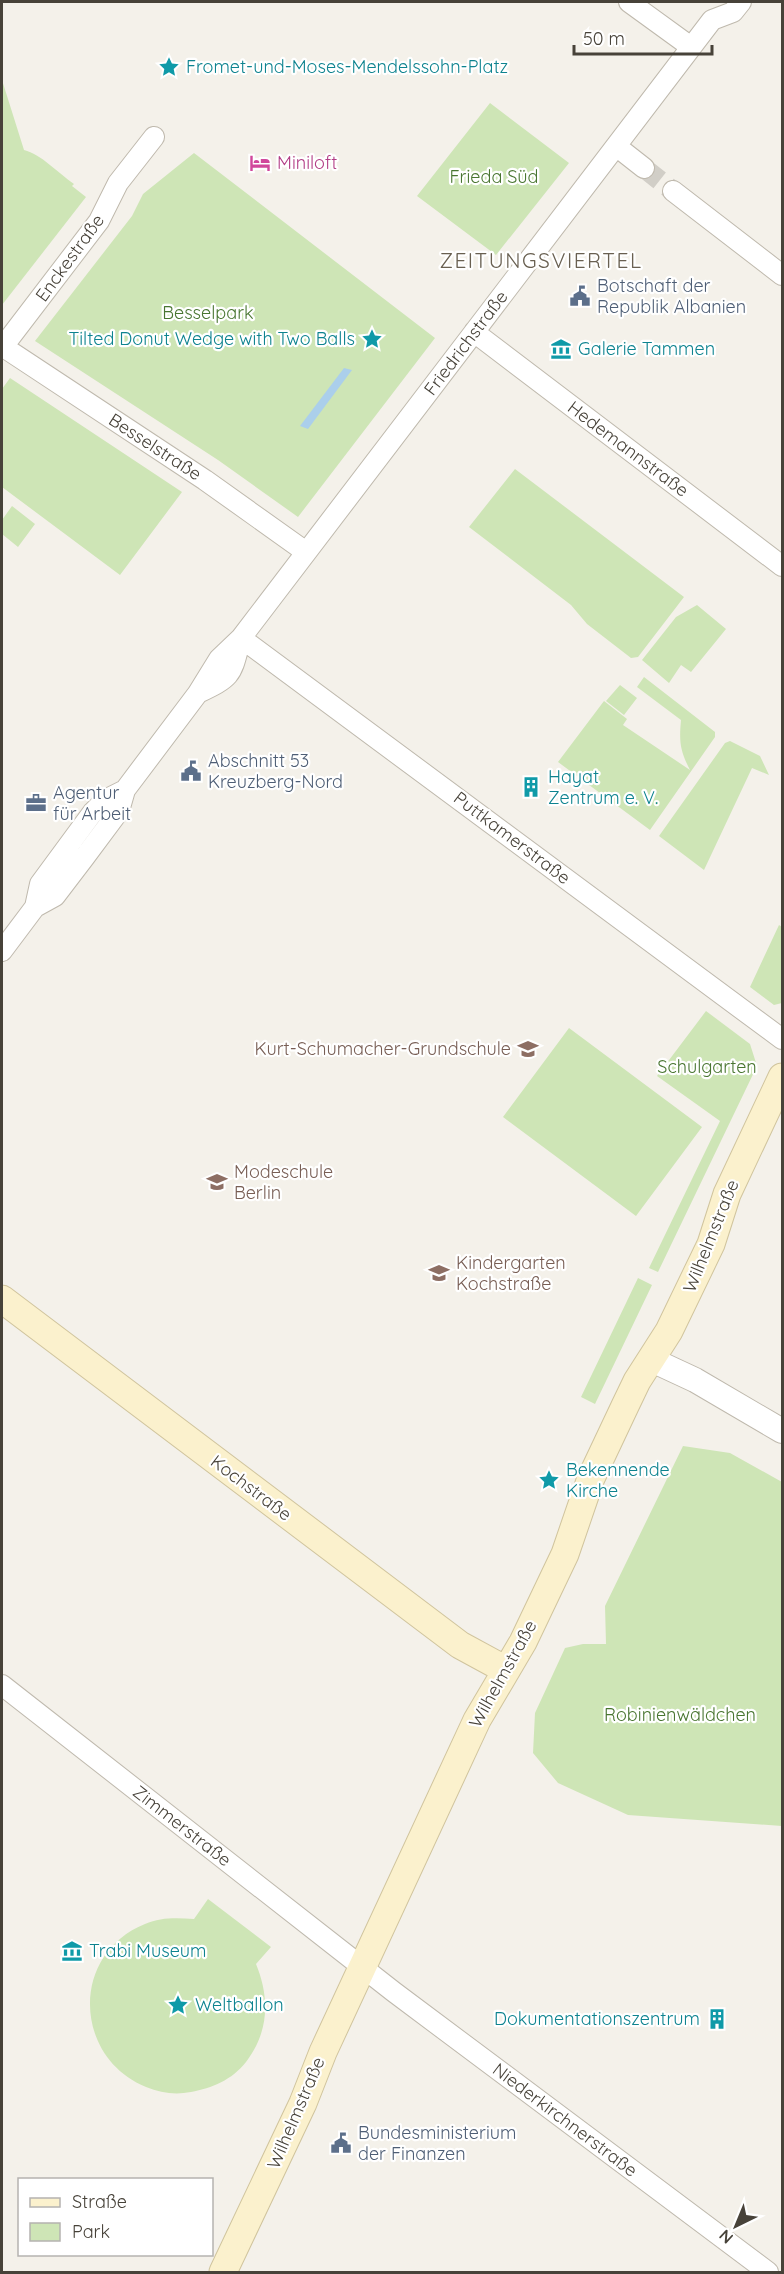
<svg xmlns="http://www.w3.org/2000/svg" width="784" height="2274" viewBox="0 0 784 2274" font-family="Quicksand,sans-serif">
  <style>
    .green { fill: #cee5b6 }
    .water { fill: #abcfeb }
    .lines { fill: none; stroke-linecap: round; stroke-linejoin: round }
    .minor-tunnel { stroke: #d1cec7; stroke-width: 20; stroke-dasharray: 20 10; stroke-linecap: butt }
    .minor-casing { stroke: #bfb9ad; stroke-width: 22 }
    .tertiary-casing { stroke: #bfb9ad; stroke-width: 26 }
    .secondary-casing { stroke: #d0c49d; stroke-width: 29 }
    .minor { stroke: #fff; stroke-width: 20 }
    .tertiary { stroke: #fff; stroke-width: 24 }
    .secondary { stroke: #fbf1cd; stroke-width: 27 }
    .labels { text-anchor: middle; stroke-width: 4.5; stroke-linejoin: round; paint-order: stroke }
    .culture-label { font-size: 18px; fill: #0d838f; stroke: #fff; text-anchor: start }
    .hotel-label { font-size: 18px; fill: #b23c85; stroke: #fff; text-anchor: start }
    .park-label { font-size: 18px; fill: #487530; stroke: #fff }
    .street-label { font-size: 18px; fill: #474239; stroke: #fff }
    .service-label { font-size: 18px; fill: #4e5e75; stroke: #fff; text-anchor: start }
    .education-label { font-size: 18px; fill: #785e54; stroke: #fff; text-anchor: start }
    .quarter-label { font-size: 21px; letter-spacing: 1.5px; fill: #696051; stroke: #fff }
  </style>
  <rect width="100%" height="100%" fill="#f4f1ea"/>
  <path class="green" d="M2,80L24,150C41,154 58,173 74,184L72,186L86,197L2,305Z
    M490,103L569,163L496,255L417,196Z
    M194,153L435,338L298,517L218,460L35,341L132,216L143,194Z
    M10,378L182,492L120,575L2,487V389Z
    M515,469L684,597L638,657L631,658L587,624L571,605L469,527Z
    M12,506L35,524L18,547L2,534V520Z
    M697,605L726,629L691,672L681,665L669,683L642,660L676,617Z
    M644,677L715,732V737L650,830L558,762L604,701L627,719L623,725L690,770C680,751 679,742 681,720L637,687Z
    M620,685L637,698L624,715L606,701Z
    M730,741L760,756L769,775L752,768L704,870L659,836L725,743Z
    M779,925L782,927V1003L774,1005L750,987Z
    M706,1011L750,1044L757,1066L658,1272L649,1268L720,1121L657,1076Z
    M569,1028L702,1127L636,1216L503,1117Z
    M638,1278L652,1285L595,1404L581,1397Z
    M683,1446L730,1453L782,1482V1826L628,1815L558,1783L533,1753L535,1713L565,1648L583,1644H606L605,1606Z
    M208,1899L271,1947L256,1964C270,1998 269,2032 246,2062C232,2080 212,2088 191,2092C175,2095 161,2093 146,2087C73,2057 70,1954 145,1924C161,1917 177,1918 194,1919Z"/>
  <path class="water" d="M344,368L352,370L308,429L300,426Z"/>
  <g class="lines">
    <path class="minor-tunnel" d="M644,168L673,191"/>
    <g class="minor-casing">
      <path id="minor" d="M629,2L691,47
        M616,146L644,168
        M673,191L782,275
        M474,332L782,566
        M2,346L205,480L306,552
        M2,348L99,221L118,183L154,137
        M241,638L782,1039
        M198,693C234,676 231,675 241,638
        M35,907L40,884L93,812L105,800L125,790
        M2,951L35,907L55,896L84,858L119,811L125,790L198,693L219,659L241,638L712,20L733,12L741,2
        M2,1685L394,1992L768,2272"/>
    </g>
    <g class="tertiary-casing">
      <path id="tertiary" d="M652,1360L695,1380L782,1431"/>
    </g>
    <g class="secondary-casing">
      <path id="secondary" d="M2,1299L460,1645L506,1670
        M223,2272L303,2103L323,2052L477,1720L523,1642L565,1554L591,1478L625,1406L637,1381L669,1331L711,1244L727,1194L782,1077"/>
    </g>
    <use href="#minor" class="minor"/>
    <use href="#tertiary" class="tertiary"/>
    <use href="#secondary" class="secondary"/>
  </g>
  <defs>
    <g id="sight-bare" transform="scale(1.62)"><path d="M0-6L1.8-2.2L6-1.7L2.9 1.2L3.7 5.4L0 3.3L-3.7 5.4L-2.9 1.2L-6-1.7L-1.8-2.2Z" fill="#0f9aa8" stroke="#fff" stroke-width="2.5" paint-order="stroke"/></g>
    <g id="hotel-bare" transform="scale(1.62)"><path d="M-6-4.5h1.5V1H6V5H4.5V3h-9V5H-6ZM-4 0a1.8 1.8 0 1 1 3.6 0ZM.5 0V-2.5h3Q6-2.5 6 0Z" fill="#d1479c" stroke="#fff" stroke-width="2.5" paint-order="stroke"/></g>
    <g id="civic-bare" transform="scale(1.62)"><path d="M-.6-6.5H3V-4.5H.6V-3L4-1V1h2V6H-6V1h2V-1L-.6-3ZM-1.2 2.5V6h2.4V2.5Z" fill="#5c6f8a" stroke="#fff" stroke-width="2.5" paint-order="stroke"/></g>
    <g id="museum-bare" transform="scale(1.62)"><path d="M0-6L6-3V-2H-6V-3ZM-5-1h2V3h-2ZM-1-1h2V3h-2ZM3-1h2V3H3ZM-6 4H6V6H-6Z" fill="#0f9aa8" stroke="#fff" stroke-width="2.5" paint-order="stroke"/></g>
    <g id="building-bare" transform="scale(1.62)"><path d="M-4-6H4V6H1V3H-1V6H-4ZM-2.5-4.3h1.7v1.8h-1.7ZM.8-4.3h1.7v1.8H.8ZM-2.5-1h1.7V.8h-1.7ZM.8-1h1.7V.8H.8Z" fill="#0f9aa8" stroke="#fff" stroke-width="2.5" paint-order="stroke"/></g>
    <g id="office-bare" transform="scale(1.62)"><path d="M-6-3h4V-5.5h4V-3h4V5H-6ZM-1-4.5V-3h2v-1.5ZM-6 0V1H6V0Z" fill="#5c6f8a" stroke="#fff" stroke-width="2.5" paint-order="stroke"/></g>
    <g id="school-bare" transform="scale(1.62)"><path d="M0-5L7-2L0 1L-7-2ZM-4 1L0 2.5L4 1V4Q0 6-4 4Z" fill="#8d6e63" stroke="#fff" stroke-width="2.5" paint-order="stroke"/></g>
    <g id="university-bare" transform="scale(1.62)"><path d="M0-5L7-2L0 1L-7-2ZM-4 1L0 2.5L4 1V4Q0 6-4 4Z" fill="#8d6e63" stroke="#fff" stroke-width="2.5" paint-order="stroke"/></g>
  </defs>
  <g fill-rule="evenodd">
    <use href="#sight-bare" x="169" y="67"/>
    <use href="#hotel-bare" x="260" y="163"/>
    <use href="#civic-bare" x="580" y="296"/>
    <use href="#sight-bare" x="372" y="339"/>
    <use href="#museum-bare" x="561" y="349"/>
    <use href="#civic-bare" x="191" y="771"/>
    <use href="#building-bare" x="531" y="787"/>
    <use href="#office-bare" x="36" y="803"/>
    <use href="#school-bare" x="528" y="1049"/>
    <use href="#university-bare" x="217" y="1182"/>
    <use href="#school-bare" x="439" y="1273"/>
    <use href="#sight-bare" x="549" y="1480"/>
    <use href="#museum-bare" x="72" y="1951"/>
    <use href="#sight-bare" x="178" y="2005"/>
    <use href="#building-bare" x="717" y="2019"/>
    <use href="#civic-bare" x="341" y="2143"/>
  </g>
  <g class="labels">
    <g class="culture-label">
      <text x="186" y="73">Fromet-und-Moses-Mendelssohn-Platz</text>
      <text x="355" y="345" text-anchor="end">Tilted Donut Wedge with Two Balls</text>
      <text x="578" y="355">Galerie Tammen</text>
      <text x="548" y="783">Hayat<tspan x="548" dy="21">Zentrum e. V.</tspan></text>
      <text x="566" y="1476">Bekennende<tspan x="566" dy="21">Kirche</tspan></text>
      <text x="89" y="1957">Trabi Museum</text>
      <text x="195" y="2011">Weltballon</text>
      <text x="700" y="2025" text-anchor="end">Dokumentationszentrum</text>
    </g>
    <g class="hotel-label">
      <text x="277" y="169">Miniloft</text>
    </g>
    <g class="park-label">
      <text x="494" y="183">Frieda Süd</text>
      <text x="208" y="319">Besselpark</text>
      <text x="707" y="1073">Schulgarten</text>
      <text x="680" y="1721">Robinienwäldchen</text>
    </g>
    <g class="street-label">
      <text transform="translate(70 258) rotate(-54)" y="6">Enckestraße</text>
      <text transform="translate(466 343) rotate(-53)" y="6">Friedrichstraße</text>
      <text transform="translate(155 447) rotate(33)" y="6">Besselstraße</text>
      <text transform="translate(628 449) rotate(37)" y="6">Hedemannstraße</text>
      <text transform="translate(512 838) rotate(37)" y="6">Puttkamerstraße</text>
      <text transform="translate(711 1236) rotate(-68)" y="6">Wilhelmstraße</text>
      <text transform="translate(251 1488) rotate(37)" y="6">Kochstraße</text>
      <text transform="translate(503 1674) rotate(-61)" y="6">Wilhelmstraße</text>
      <text transform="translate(182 1826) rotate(38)" y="6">Zimmerstraße</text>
      <text transform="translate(296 2113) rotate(-67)" y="6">Wilhelmstraße</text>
      <text transform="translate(565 2120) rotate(37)" y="6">Niederkirchnerstraße</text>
    </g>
    <g class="service-label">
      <text x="597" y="292">Botschaft der<tspan x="597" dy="21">Republik Albanien</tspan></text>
      <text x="208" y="767">Abschnitt 53<tspan x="208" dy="21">Kreuzberg-Nord</tspan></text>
      <text x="53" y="799">Agentur<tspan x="53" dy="21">für Arbeit</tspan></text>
      <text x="358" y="2139">Bundesministerium<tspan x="358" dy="21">der Finanzen</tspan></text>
    </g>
    <g class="education-label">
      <text x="511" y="1055" text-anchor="end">Kurt-Schumacher-Grundschule</text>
      <text x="234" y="1178">Modeschule<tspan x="234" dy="21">Berlin</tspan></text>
      <text x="456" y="1269">Kindergarten<tspan x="456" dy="21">Kochstraße</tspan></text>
    </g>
    <g class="quarter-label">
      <text x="541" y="268">ZEITUNGSVIERTEL</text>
    </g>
  </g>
  <rect width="784" height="2274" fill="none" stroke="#474239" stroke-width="6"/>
  <rect x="18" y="2178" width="195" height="78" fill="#ffffff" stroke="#b5b3b0" stroke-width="1.5"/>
  <rect x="30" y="2198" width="30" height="9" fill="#fbf1cd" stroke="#b5b3b0" stroke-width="1.5"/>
  <text x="72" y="2208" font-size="18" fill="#474239">Straße</text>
  <rect x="30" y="2223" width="30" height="18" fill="#cee5b6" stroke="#b5b3b0" stroke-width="1.5"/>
  <text x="72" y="2238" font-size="18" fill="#474239">Park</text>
  <g transform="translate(736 2226) rotate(223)" stroke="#ffffff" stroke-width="4.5" paint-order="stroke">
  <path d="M0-4.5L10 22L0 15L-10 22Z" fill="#474239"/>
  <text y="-9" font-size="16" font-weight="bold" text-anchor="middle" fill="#474239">N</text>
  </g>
  <path d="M574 45v9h138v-9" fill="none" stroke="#474239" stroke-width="3"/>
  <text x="583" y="45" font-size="18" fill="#474239" stroke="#ffffff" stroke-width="4.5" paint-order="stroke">50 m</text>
</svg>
